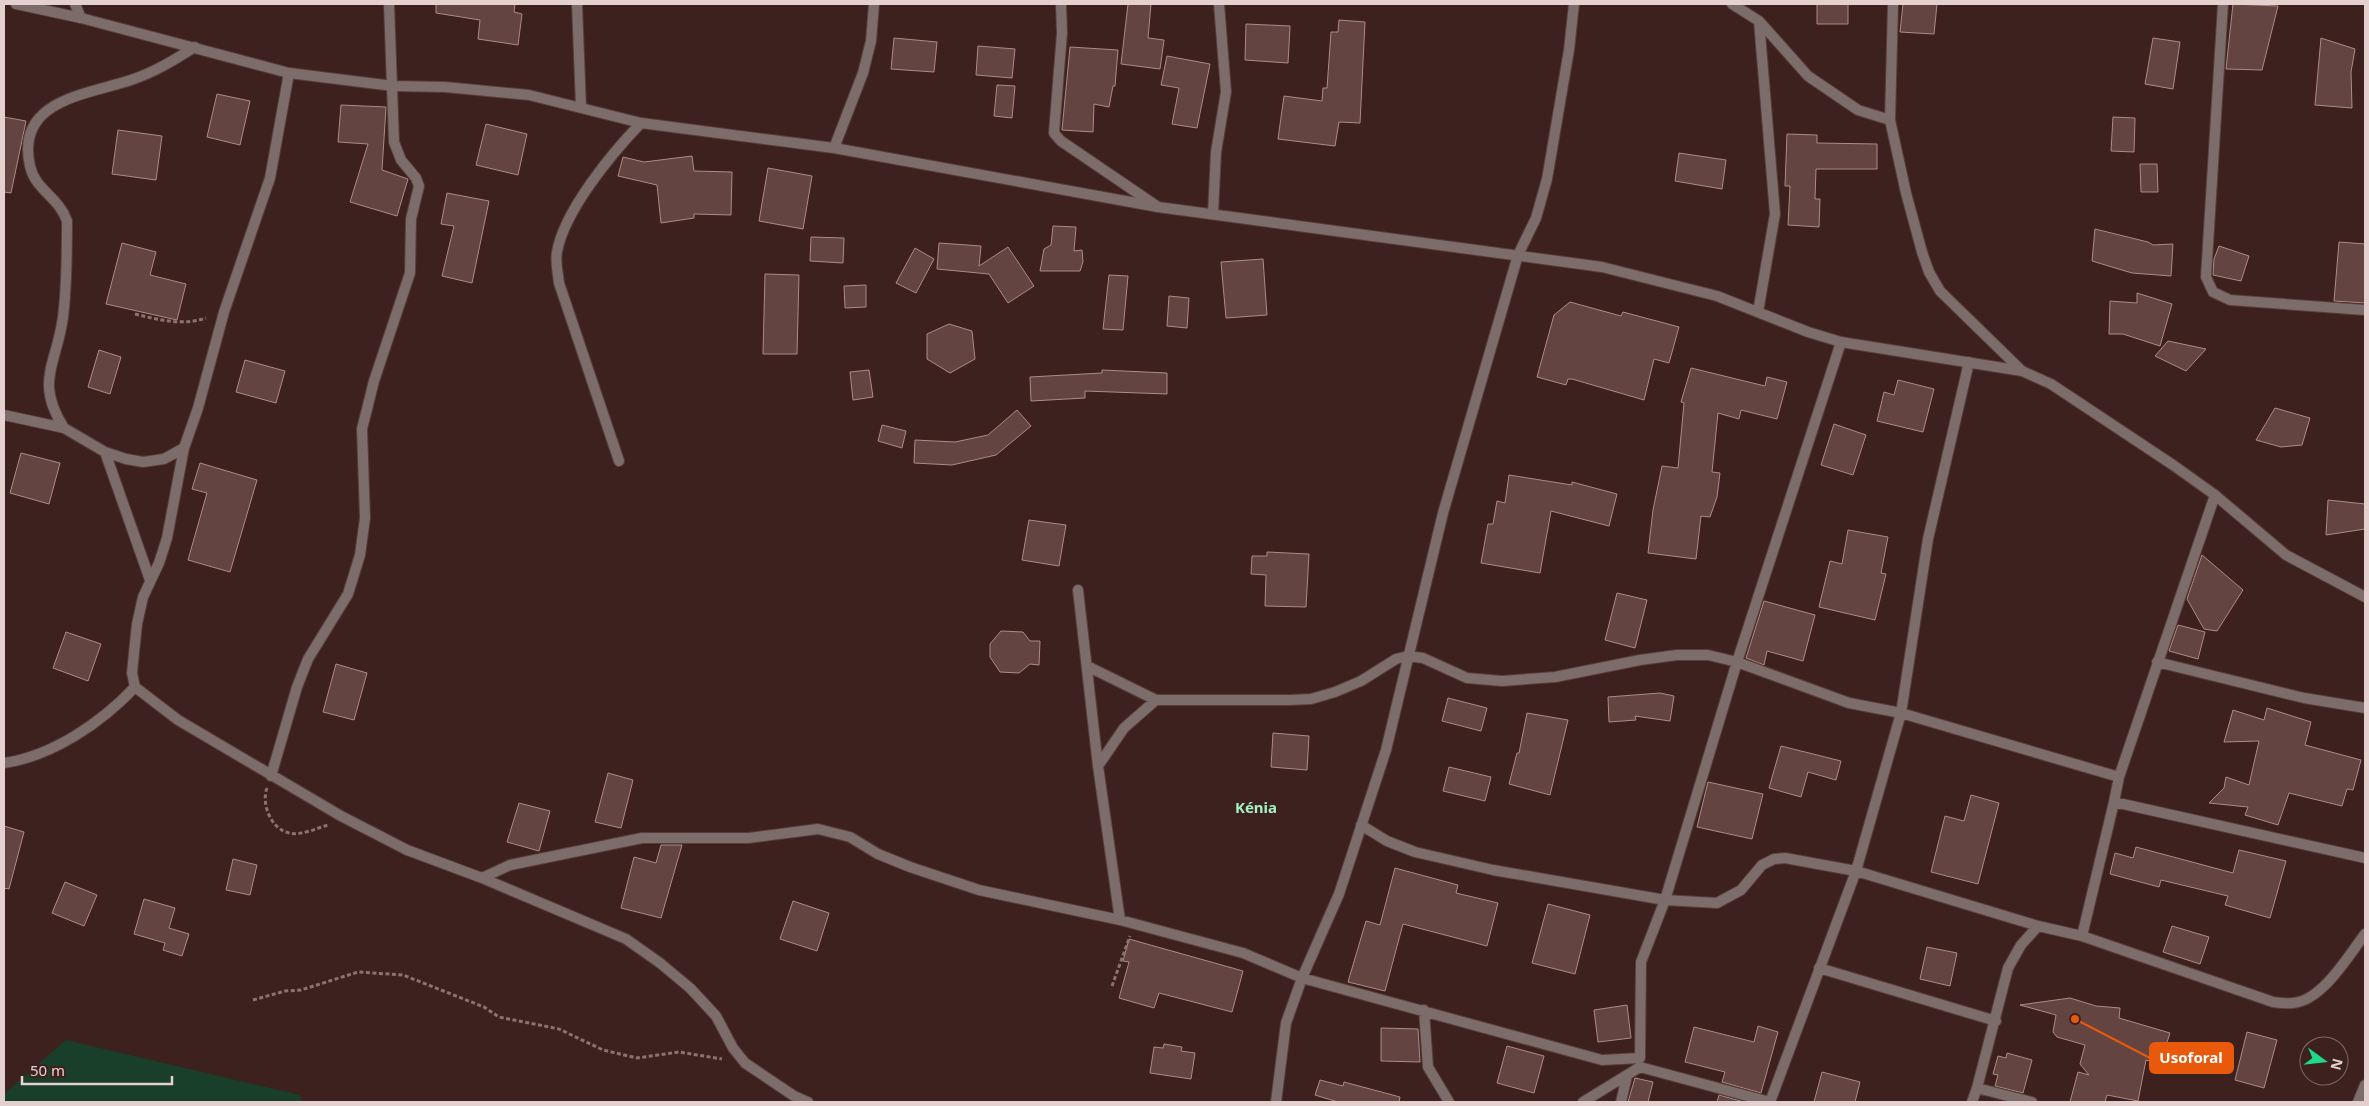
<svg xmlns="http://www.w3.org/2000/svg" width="2369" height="1106" viewBox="0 0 2369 1106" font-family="'Noto Sans',sans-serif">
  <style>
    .green { fill: #193e2a }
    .building { fill: #634440; stroke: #ae8b86 }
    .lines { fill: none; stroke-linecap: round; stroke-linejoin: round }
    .minor-casing { stroke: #583d3a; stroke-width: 12 }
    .tertiary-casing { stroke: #583d3a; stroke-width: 12 }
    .path { stroke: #8b7370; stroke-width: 3; stroke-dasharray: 4 2.5; stroke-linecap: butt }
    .minor { stroke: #7c6c6a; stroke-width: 10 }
    .tertiary { stroke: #7c6c6a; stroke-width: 10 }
    .labels { text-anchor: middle; stroke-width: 4; stroke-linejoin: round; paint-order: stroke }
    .neighbourhood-label { font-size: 15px; font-weight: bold; fill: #a3f1c2; stroke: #3d211e }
    .leader { fill: none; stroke: #e8590c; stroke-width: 2 }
    .callout-dot { fill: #e8590c; stroke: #3d211e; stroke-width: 2 }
    .callout { fill: #e8590c; stroke: #e8590c; stroke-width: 2 }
    .callout-label { font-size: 15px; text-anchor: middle; font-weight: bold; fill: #fff }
  </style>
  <rect width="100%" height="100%" fill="#3d211e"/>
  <path class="green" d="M66,1040L300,1095L302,1102H4V1094Z"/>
  <path class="building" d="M436,4H515L514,12L522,14L518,45L478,39L480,20L436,13Z
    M1128,4H1151L1148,38L1164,40L1160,69L1121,64Z
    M1817,4H1848V24H1817Z
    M1903,4H1937L1934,34L1900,32Z
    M2233,4L2278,6L2262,70L2226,69Z
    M1339,20L1365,22L1360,123L1339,122L1335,146L1278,139L1284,96L1322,101L1323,88H1327L1331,32H1338Z
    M1246,24L1290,26L1288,63L1245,60Z
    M894,38L937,42L934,72L891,69Z
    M2153,38L2180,42L2173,89L2145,84Z
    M2321,38L2355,49L2351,72L2352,108L2315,105Z
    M978,46L1015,49L1012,78L976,75Z
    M1070,47L1118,50L1115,86H1113L1109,107L1094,104L1093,132L1062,130Z
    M1167,56L1210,64L1197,128L1172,124L1179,88L1161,85Z
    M997,85L1015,86L1012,118L994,116Z
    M217,94L250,101L240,145L207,137Z
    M341,105L386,107L382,170L408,179L397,216L350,202L368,144L338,142Z
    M4,117L26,121L11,193L4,192Z
    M2113,117L2135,118L2134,152L2111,151Z
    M486,124L527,134L518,175L476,165Z
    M118,130L162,136L156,180L112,174Z
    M1787,134L1817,135V143L1877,144V169H1816L1815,199H1820L1819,227L1788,225L1790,186H1785Z
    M1679,153L1726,160L1722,189L1675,181Z
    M692,156L694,171L732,172L731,215L694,214V218L661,223L657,185L618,176L623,157L644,162Z
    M2140,164H2157L2158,192H2141Z
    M768,168L812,176L803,229L759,221Z
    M447,193L489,201L472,283L442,276L454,226L441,224Z
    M1053,226L1076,227L1074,251L1082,250L1083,262L1080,271H1040L1044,249L1051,245Z
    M2095,229L2148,242L2153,245L2173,244L2171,276L2132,273L2092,261Z
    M811,237L844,238L843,263L810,261Z
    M2339,242L2365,244V303L2334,301Z
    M122,243L156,252L150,275L186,284L177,320L106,304Z
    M939,243L981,246L979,266L1008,247L1034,286L1008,303L989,274L937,269Z
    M2219,246L2249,256L2241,281L2213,275L2214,259Z
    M915,248L934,259L916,293L896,283Z
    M1263,259L1267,315L1226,318L1221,262Z
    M765,274L799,275L797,354H763Z
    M1109,275L1128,276L1123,330L1103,329Z
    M866,285V307L845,308L844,286Z
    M2137,293L2172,304L2160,346L2123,334H2109L2110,301L2137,303Z
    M1169,296L1189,298L1187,328L1167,326Z
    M1570,302L1621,316L1623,312L1679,327L1669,363L1654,359L1644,400L1572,379H1568L1566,385L1537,377L1554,315Z
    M949,324L972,331L975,359L950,373L927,359V334Z
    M2168,341L2206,349L2186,371L2155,356Z
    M99,350L121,357L110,394L88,387Z
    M245,360L285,371L276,403L236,392Z
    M1691,368L1765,386L1767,377L1787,382L1777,419L1741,410L1739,419L1718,413L1712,472L1720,473L1717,497L1710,517L1701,516L1696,559L1648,553L1653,510L1662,466L1678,468L1684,403L1681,402Z
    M869,370L873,397L853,400L850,372Z
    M1102,370L1167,373V394L1085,391V398L1031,401L1030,377L1102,373Z
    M1898,380L1934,389L1923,432L1877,421L1884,392L1894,395Z
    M2275,408L2310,418L2302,445L2281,447L2256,440Z
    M1017,410L1031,426L996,455L952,465L914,463L915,440L955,442L988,435Z
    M1834,424L1866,435L1853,475L1821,465Z
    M882,425L906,431L902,448L878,441Z
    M21,453L60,463L49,504L10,493Z
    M200,463L257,480L230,572L188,560L207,493L192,489Z
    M1509,475L1572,485V482L1617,494L1609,526L1551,511L1540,573L1481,563L1488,524H1493L1497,501L1505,503Z
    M2328,500L2365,504V529L2326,535Z
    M1029,520L1066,525L1059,566L1022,560Z
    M1848,530L1888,537L1881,573L1886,574L1875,620L1819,607L1830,561L1842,564Z
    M1267,552L1309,554L1306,607L1265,606L1266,575L1251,574L1252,556H1267Z
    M2202,555L2243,590L2217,631L2204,629L2187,599Z
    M1617,593L1647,600L1635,648L1605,640Z
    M1764,601L1815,615L1803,661L1767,651L1764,665L1746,658Z
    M2178,625L2205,632L2198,659L2169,651Z
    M1001,631L1023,632L1030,641H1040L1039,665L1030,664L1019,673L1000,672L990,657V644Z
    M66,632L101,644L88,681L53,668Z
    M336,664L367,673L354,720L323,712Z
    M1660,693L1674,696L1670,721L1635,716L1636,720L1609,722L1608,697Z
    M1448,698L1487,708L1481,731L1442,721Z
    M2267,708L2311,722L2305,745L2361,760L2353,790L2347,789L2342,806L2289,793L2278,825L2245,815L2248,807L2209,803L2224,788L2226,777L2249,785L2259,741L2224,742L2233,710L2264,720Z
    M1527,713L1568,720L1550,795L1509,784L1517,753H1519Z
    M1273,733L1309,736L1307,770L1271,767Z
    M1781,746L1841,761L1836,780L1808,772L1801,797L1769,788Z
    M1449,767L1491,777L1485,801L1443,791Z
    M608,773L633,780L621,828L595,822Z
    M1708,782L1763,794L1752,839L1697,827Z
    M1971,795L1999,803L1978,884L1931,872L1945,816L1964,821Z
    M519,803L550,811L539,851L507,842Z
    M4,826L24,832L9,889L4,888Z
    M661,845H682L661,918L621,908L634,857L656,863Z
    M2136,847L2233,873L2239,850L2286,861L2270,918L2225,905L2228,896L2161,880L2159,887L2110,874L2115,853L2133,858Z
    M233,859L257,865L250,895L226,890Z
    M1395,868L1458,885L1456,893L1498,903L1487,946L1403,924L1385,991L1348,982L1366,921L1380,925Z
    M65,882L97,895L84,926L52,913Z
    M144,899L175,908L169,928L189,934L182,956L163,950L165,943L134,934Z
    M793,901L829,913L817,951L780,939Z
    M1548,904L1590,915L1575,974L1532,963Z
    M2172,926L2209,937L2200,964L2163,952Z
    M1129,939L1243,971L1232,1012L1159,993L1154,1008L1119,998L1129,962L1123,961Z
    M1927,947L1957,953L1950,986L1920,979Z
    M2070,998L2096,1006L2120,1008L2119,1018L2170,1033L2160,1064L2146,1060L2138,1101L2107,1095L2105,1102H2070L2078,1072L2089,1075L2080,1064L2085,1045L2057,1037L2053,1032L2056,1015L2020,1005Z
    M1627,1005L1631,1038L1598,1042L1594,1010Z
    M1758,1026L1778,1032L1761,1093L1722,1082L1725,1072L1685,1062L1694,1027L1754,1042Z
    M1381,1028L1418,1029L1420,1062L1381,1061Z
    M2247,1032L2277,1040L2264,1088L2235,1080Z
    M1164,1044L1182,1047L1181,1051L1195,1053L1191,1079L1150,1073L1154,1047L1163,1048Z
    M1507,1046L1544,1056L1534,1093L1497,1083Z
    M2007,1053L2032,1060L2023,1093L1995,1086L1998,1075L1993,1074L1998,1056L2006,1058Z
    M1822,1072L1860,1082L1855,1102H1814Z
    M1635,1078L1653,1082L1648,1102H1628Z
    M1320,1080L1343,1086L1344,1082L1400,1097L1399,1102H1338L1315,1095Z
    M1719,1095L1744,1102H1717Z"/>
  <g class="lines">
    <g class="minor-casing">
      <path id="minor" d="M75,4L81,18
        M577,4L581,107
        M1061,4L1062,33L1054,133L1061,141L1158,207
        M1732,4L1759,21L1808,76L1858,110L1890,120
        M1893,4L1890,120L1906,193L1922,252L1929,272L1940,291L2022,371
        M2223,4L2206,277L2213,292L2230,300L2365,310
        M834,148L863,73L871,41L874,4
        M1213,214L1216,152L1226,92L1219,4
        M1758,312L1775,214L1759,21
        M4,415L64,428L105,452L126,459L143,462L164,459L184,448
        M64,428C34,381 57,364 63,317C67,286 67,252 67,221C59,197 35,190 30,166C15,100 86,95 131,80C155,72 174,60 195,47
        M105,452L150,580
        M619,461L559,283C558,273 555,261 557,252C564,211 612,153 641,123
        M2215,495L2119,777L2114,802L2365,858
        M1078,590L1098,766L1120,920L1243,953L1302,978L1602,1060L1640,1058L1641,962L1665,900L1737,662L1841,342
        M2157,662L2304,698L2365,708
        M1087,666L1156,700H1289L1311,699L1335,692L1361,681L1396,659L1408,656L1423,658L1467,678L1502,681L1555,677L1640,660L1677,655H1708L1737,662L1849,703L1901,713L2119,777
        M135,687L178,720L341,816L407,850L482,878L626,939L660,963L690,988L716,1016L733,1048L745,1063L794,1096L808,1102
        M4,763C53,756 102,722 135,687L132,673L134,653L137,624L143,597L159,563L167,538L184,448L198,408L224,312L270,178L289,73
        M1098,766L1124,728L1156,700
        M271,776L297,687L308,659L348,594L360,555L365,518L362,429L374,381L410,273L411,219L419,186L416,178L401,160L394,142L389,4
        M1361,825L1387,841L1415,852L1493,870L1665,900L1717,903L1741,890L1762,865L1774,859L1785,858L1856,871L2038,926
        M482,878L510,865L642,838H749L818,829L850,837L878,854L910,867L979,890L1120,920
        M2082,936L2273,1002C2279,1003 2286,1004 2293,1003C2322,1001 2349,955 2365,934
        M1819,968L1996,1021
        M1424,1010L1428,1067L1449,1102
        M1977,1088L2008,968L2021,945L2038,926L2082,936L2114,802
        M1276,1102L1286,1023L1302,978L1339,894L1386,750L1443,513L1518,255L1536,218L1547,179L1569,50L1574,4
        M1583,1102L1640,1067L1770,1102
        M1621,1102L1627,1076
        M1770,1102L1856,871L1901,713L1928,539L1969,362
        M1972,1102L1977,1088L2032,1102"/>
    </g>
    <g class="tertiary-casing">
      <path id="tertiary" d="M16,4L81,18L289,73L393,86L445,87L529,95L641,123L834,148L1158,207L1602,267L1717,296L1808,332L1841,342L2022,371L2051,384L2173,465L2215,495L2286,555L2365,597
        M2358,1102L2365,1085"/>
    </g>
    <path class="path" d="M135,314C159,320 183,326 206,318
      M267,788C261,804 271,829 289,833C301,836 317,828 328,825
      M1112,986L1130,936
      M253,1000L285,991L301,990L358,972L403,975L484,1007L499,1017L559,1029L603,1050L637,1058L679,1052L722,1059"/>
    <use href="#minor" class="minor"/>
    <use href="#tertiary" class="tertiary"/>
  </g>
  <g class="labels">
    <g class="neighbourhood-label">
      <text x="1256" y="813">Kénia</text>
    </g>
  </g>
  <path class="leader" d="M2075 1019L2150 1058"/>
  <circle class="callout-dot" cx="2075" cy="1019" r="5"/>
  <rect class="callout" x="2150" y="1043" width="83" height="30" rx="5"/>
  <g class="callout-label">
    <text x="2191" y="1063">Usoforal</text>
  </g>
  <rect width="2369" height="1106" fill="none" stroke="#e4d0ce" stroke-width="10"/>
  <g transform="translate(2324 1061) rotate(105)"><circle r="24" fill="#3d211e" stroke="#806764"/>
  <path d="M0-4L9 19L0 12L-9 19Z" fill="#1dd988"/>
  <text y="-8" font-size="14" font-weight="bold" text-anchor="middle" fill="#e4d0ce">N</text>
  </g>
  <path d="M22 1076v8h150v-8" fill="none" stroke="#e4d0ce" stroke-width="2.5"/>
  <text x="30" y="1076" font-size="15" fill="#e4d0ce" stroke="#3d211e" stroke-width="4" paint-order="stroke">50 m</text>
</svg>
